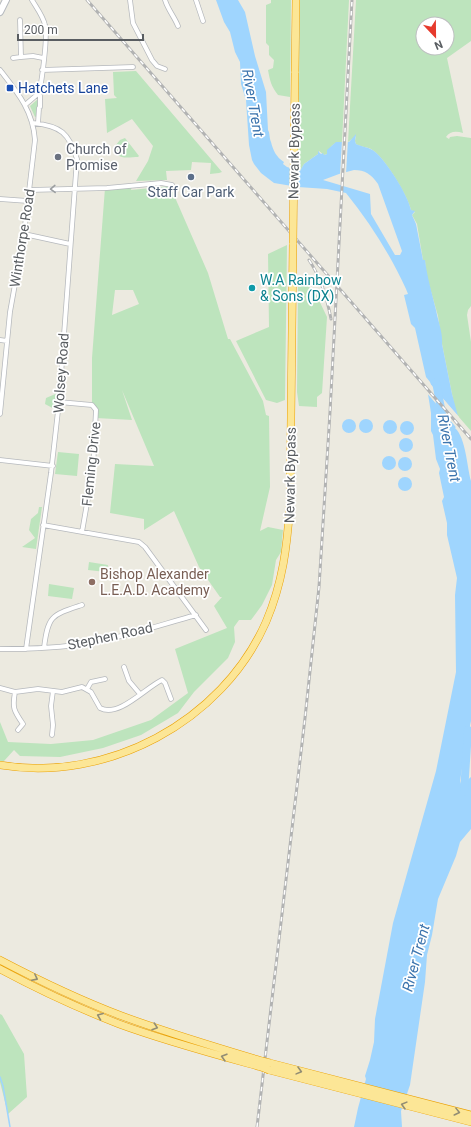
<svg xmlns="http://www.w3.org/2000/svg" width="471" height="1127" viewBox="0 0 471 1127" font-family="Roboto,sans-serif">
  <style>
    .green { fill: #bde4bd; fill-rule: evenodd }
    .water { fill: #9fd5fe; fill-rule: evenodd }
    .pier { fill: #eceae0 }
    .lines { fill: none; stroke-linecap: round; stroke-linejoin: round }
    .stream { stroke: #9fd5fe; stroke-width: 1.5 }
    .river { stroke: #9fd5fe; stroke-width: 8 }
    .minor-casing { stroke: #b6b9bd; stroke-width: 5.5 }
    .secondary-casing { stroke: #b6babf; stroke-width: 8 }
    .trunk-casing { stroke: #eaa003; stroke-width: 8 }
    .minor { stroke: #fff; stroke-width: 4 }
    .secondary { stroke: #fff; stroke-width: 6 }
    .trunk { stroke: #fce696; stroke-width: 7 }
    .rail-casing { stroke: #b2b3b3; stroke-width: 3 }
    .rail { stroke: #fff; stroke-width: 1.5; stroke-dasharray: 4.5; stroke-linecap: butt }
    .trunk-bridge-casing { stroke: #eaa003; stroke-width: 8; stroke-linecap: butt }
    .trunk-bridge { stroke: #fce696; stroke-width: 7 }
    .oneway { stroke: #9b9ea0 }
    .oneway2 { stroke: #928d74 }
    .transit-dot { fill: #1a4fb4; stroke: #fff; stroke-width: 1.5 }
    .worship-dot { fill: #6b7280; stroke: #fff; stroke-width: 1.5 }
    .service-dot { fill: #5c6f8a; stroke: #fff; stroke-width: 1.5 }
    .culture-dot { fill: #0f9aa8; stroke: #fff; stroke-width: 1.5 }
    .education-dot { fill: #8d6e63; stroke: #fff; stroke-width: 1.5 }
    .labels { text-anchor: middle; stroke-width: 3.5; stroke-linejoin: round; paint-order: stroke }
    .transit-label { font-size: 14px; fill: #164399; stroke: #fff; text-anchor: start }
    .worship-label { font-size: 14px; fill: #5b616d; stroke: #fff; text-anchor: start }
    .street-label { font-size: 14px; fill: #595d61; stroke: #fff }
    .service-label { font-size: 14px; fill: #4e5e75; stroke: #fff }
    .culture-label { font-size: 14px; fill: #0d838f; stroke: #fff; text-anchor: start }
    .education-label { font-size: 14px; fill: #785e54; stroke: #fff; text-anchor: start }
    .water-label { font-size: 15px; font-style: italic; fill: #3d75ae; stroke: #fff }
  </style>
  <rect width="100%" height="100%" fill="#eceae0"/>
  <path class="green" d="M271,0H291L290,97L278,95C271,86 270,81 268,70L273,68L274,60L269,55V46L266,43V5L271,3Z
    M300,0H349L342,142C334,142 330,146 327,154L324,155L319,151L318,154L304,164L301,170L298,171Z
    M356,0H471V41L447,58L463,133C456,131 450,131 446,137L449,139L450,137L457,136L471,138V306L468,310L467,315L471,342V431L458,416L455,409L442,344L438,316L426,274L425,260H423L417,224L412,215L415,212L411,210C408,196 384,156 371,149C367,147 361,147 356,144L355,141L356,136L348,142ZM423,24H447V48H423Z
    M136,71L222,172L219,173L210,174L211,163L192,162L191,170L166,171L167,180L136,181L148,161L153,146L132,119L107,133L105,99L117,98L114,95L113,72Z
    M38,99L37,116L35,117L30,106Z
    M125,138L139,156L138,157C132,157 122,159 118,155C116,153 116,149 115,146L120,140Z
    M132,185L131,190L170,186L208,273L228,339H230L263,401L266,415L269,416L270,487L260,531L268,527L283,530L281,552L276,560L272,585L262,605L251,620H239L234,627L235,642L228,658L194,692L178,713L141,735L103,748L60,757L20,756L14,750L4,761H0V722L8,742L51,744L93,740L151,720L188,693L175,649L227,628L214,606L222,597H220L199,567L174,511L144,530V519L110,513L115,464L154,466L122,390L132,420L96,418V413L92,405V358L105,188ZM115,290H133L139,304L112,315Z
    M287,245L285,400L277,403L266,400L236,341L269,327L268,254Z
    M305,284L315,292L327,317L322,393L317,397V407L299,406L297,392L298,286Z
    M60,392L58,411L45,404L46,398Z
    M58,452L79,454L77,476L55,474Z
    M39,507H42L36,549L22,547L35,538L29,530L31,519L38,513Z
    M89,562L108,565L106,572L88,570Z
    M49,584L74,588L72,599L48,596Z
    M0,1014L2,1015L24,1054L27,1097L8,1114L0,1082Z"/>
  <path class="water" d="M216,0H238L245,12L255,56L266,92L268,130C270,133 269,137 271,142C273,150 276,157 284,162L283,164L287,167L300,171L304,164L318,154V151L321,154L323,153L324,155L327,154V150L336,142H349L356,134L355,141L356,144C362,147 369,147 374,151C386,160 408,195 411,210L415,211L412,215L416,224L423,260H425C427,277 432,293 436,310C438,321 443,333 442,344L452,394L458,416L431,385L430,382L426,377L415,328L411,324L404,295L408,294L406,289C390,254 370,223 346,193L327,189L298,187L274,183L261,173L254,164L252,160L249,145L246,100L241,84L240,62L235,52L230,32L224,22ZM354,170C365,170 371,174 378,184L402,251L400,255H395L371,214L370,194L323,180L339,174Z
    M428,394L456,427L455,428C466,438 467,467 471,481V721L465,750L460,781L461,784L464,783L471,777V829L460,842L456,856L438,899L432,935L427,955L425,982L410,1085L401,1111L402,1127H354L358,1108L366,1079L365,1076L370,1060L374,1042L375,1019L393,923L436,771L456,672L455,595L457,578L447,535V523L442,501L444,497L439,473L440,469L436,459L433,435L431,431V413Z
    M359 426a7 7 0 1 1 14 0a7 7 0 1 1-14 0Z
    M342 426a7 7 0 1 1 14 0a7 7 0 1 1-14 0Z
    M383 427a7 7 0 1 1 14 0a7 7 0 1 1-14 0Z
    M400 428a7 7 0 1 1 14 0a7 7 0 1 1-14 0Z
    M399 445a7 7 0 1 1 14 0a7 7 0 1 1-14 0Z
    M382 463a7 7 0 1 1 14 0a7 7 0 1 1-14 0Z
    M398 464a7 7 0 1 1 14 0a7 7 0 1 1-14 0Z
    M398 484a7 7 0 1 1 14 0a7 7 0 1 1-14 0Z"/>
  <path class="pier" d="M342,140H348L346,174L340,175Z
    M426,380H427L459,417H457L429,386Z
    M428,392L458,425V428L461,433L427,393Z"/>
  <g class="lines">
    <path class="stream" d="M0,1077L3,1086L10,1127"/>
    <path class="river" d="M436,382L443,419
      M464,792L468,730"/>
    <g class="minor-casing">
      <path id="minor" d="M32,0C36,7 43,16 45,25C48,36 42,80 39,93L40,96V107
        M130,0L133,23L152,60L157,66L165,69
        M165,0C168,10 174,16 178,26
        M196,0L203,21
        M20,20L21,57L33,56L43,58
        M13,58L21,57
        M0,70C18,93 33,111 35,140L24,234L10,312L0,414
        M42,70L133,67
        M25,105L39,93
        M38,123L39,108
        M30,190L107,188L161,183L172,185
        M0,199L28,201
        M24,234L70,244
        M0,340L7,341
        M59,402L92,405L96,410L93,469L82,532
        M0,460L53,466
        M43,525L139,542L145,547L206,630
        M44,648C48,615 52,615 82,605
        M0,649C29,649 60,648 89,643C125,637 160,625 196,615
        M26,649L51,473L59,402L77,159C69,133 61,126 33,123
        M124,667L129,681L140,694
        M0,688L15,692L38,689L62,692L82,687L91,692L100,708C119,718 145,688 162,680L165,683L171,699
        M87,689L91,682L105,679
        M15,692C12,708 14,711 23,724L18,730
        M52,735L53,725L51,706L53,691"/>
    </g>
    <g class="secondary-casing">
      <path id="secondary" d="M0,12L6,0"/>
    </g>
    <g class="trunk-casing">
      <path id="trunk" d="M295,73L296,0
        M0,765C107,783 222,722 266,622C283,582 287,547 290,504L293,243
        M0,960C40,981 80,1000 122,1016C168,1033 215,1047 262,1061
        M0,969C39,990 78,1008 119,1024C165,1041 214,1054 261,1067
        M270,1063L471,1115
        M269,1070L471,1122"/>
    </g>
    <use href="#minor" class="minor"/>
    <use href="#secondary" class="secondary"/>
    <use href="#trunk" class="trunk"/>
    <g class="rail-casing">
      <path id="rail" d="M87,0L471,439
        M309,260C321,278 327,298 331,319
        M257,1127L305,718L319,587L330,412L352,0"/>
    </g>
    <use href="#rail" class="rail"/>
    <g class="trunk-bridge-casing">
      <path id="trunk-bridge" d="M293,243L295,73
        M262,1061L270,1063
        M261,1067L269,1070"/>
    </g>
    <use href="#trunk-bridge" class="trunk-bridge"/>
  </g>
  <defs><path id="oneway-chevron" d="M-2-3.5L2.5 0L-2 3.5" fill="none" stroke-width="1.6" stroke-linecap="round" stroke-linejoin="round"/></defs>
  <use class="oneway" href="#oneway-chevron" transform="translate(53 189) rotate(178)"/>
  <g class="oneway2">
    <use href="#oneway-chevron" transform="translate(35 978) rotate(27)"/>
    <use href="#oneway-chevron" transform="translate(100 1016) rotate(-158)"/>
    <use href="#oneway-chevron" transform="translate(155 1027) rotate(19)"/>
    <use href="#oneway-chevron" transform="translate(224 1057) rotate(-164)"/>
    <use href="#oneway-chevron" transform="translate(299 1071) rotate(15)"/>
    <use href="#oneway-chevron" transform="translate(404 1105) rotate(-165)"/>
    <use href="#oneway-chevron" transform="translate(457 1112) rotate(14)"/>
  </g>
  <rect class="transit-dot" x="6" y="84" width="8" height="8" rx="2"/>
  <circle class="worship-dot" cx="58" cy="157" r="4"/>
  <circle class="service-dot" cx="191" cy="177" r="4"/>
  <circle class="culture-dot" cx="252" cy="288" r="4"/>
  <circle class="education-dot" cx="92" cy="582" r="4"/>
  <g class="labels">
    <g class="transit-label">
      <text x="18" y="93">Hatchets Lane</text>
    </g>
    <g class="worship-label">
      <text x="66" y="154">Church of<tspan x="66" dy="16">Promise</tspan></text>
    </g>
    <g class="street-label">
      <text transform="translate(294 151) rotate(-89)" y="5">Newark Bypass</text>
      <text transform="translate(22 238) rotate(-81)" y="5">Winthorpe Road</text>
      <text transform="translate(61 373) rotate(-86)" y="5">Wolsey Road</text>
      <text transform="translate(91 464) rotate(-84)" y="5">Fleming Drive</text>
      <text transform="translate(290 475) rotate(-89)" y="5">Newark Bypass</text>
      <text transform="translate(110 636) rotate(-12)" y="5">Stephen Road</text>
    </g>
    <g class="service-label">
      <text x="191" y="197">Staff Car Park</text>
    </g>
    <g class="culture-label">
      <text x="260" y="285">W.A Rainbow<tspan x="260" dy="16">&amp; Sons (DX)</tspan></text>
    </g>
    <g class="education-label">
      <text x="100" y="579">Bishop Alexander<tspan x="100" dy="16">L.E.A.D. Academy</tspan></text>
    </g>
    <g class="water-label">
      <text transform="translate(253 103) rotate(80)" y="5">River Trent</text>
      <text transform="translate(449 448) rotate(79)" y="5">River Trent</text>
      <text transform="translate(416 958) rotate(-75)" y="5">River Trent</text>
    </g>
  </g>
  <g transform="translate(435 36) rotate(158)"><circle r="19" fill="#ffffff" stroke="#bdbec0"/>
  <path d="M0-3L7 15L0 10L-7 15Z" fill="#e63a2c"/>
  <text y="-6" font-size="11" font-weight="bold" text-anchor="middle" fill="#595d61">N</text>
  </g>
  <path d="M18 34v6h125v-6" fill="none" stroke="#595d61" stroke-width="2"/>
  <text x="24" y="34" font-size="12" fill="#595d61" stroke="#ffffff" stroke-width="3" paint-order="stroke">200 m</text>
</svg>
